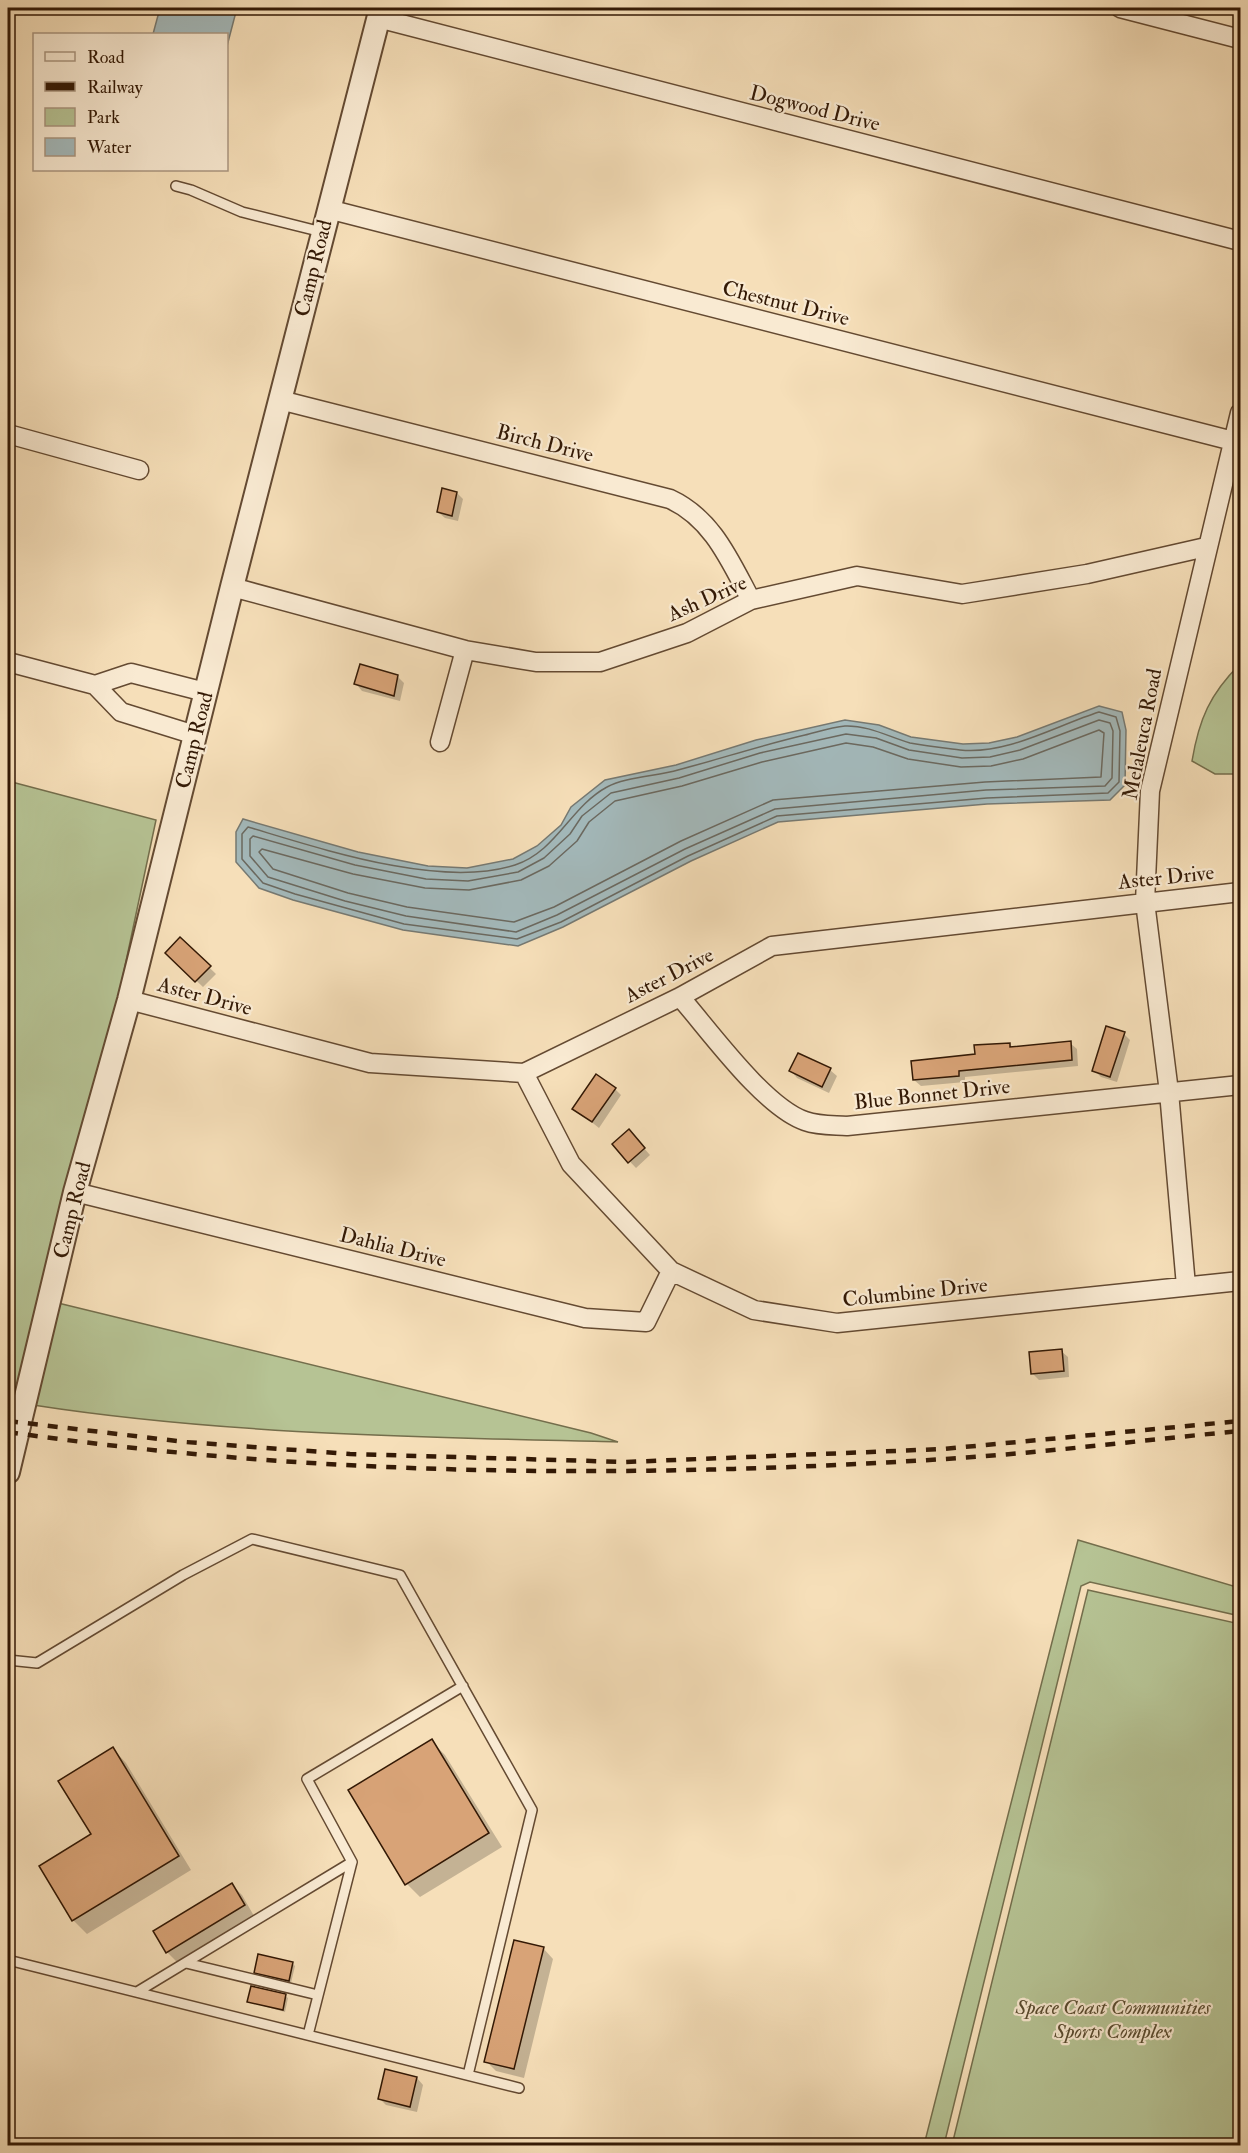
<svg xmlns="http://www.w3.org/2000/svg" width="1248" height="2153" viewBox="0 0 1248 2153" font-family="'IM FELL Double Pica',serif">
  <style>
    .green { fill: #b6c394; stroke: #746e4c; stroke-width: 1.5 }
    .water { fill: #a3b9bb; stroke: #767972; stroke-width: 1.5 }
    .shadow { fill: #0003 }
    .lines { fill: none; stroke-linecap: round; stroke-linejoin: round }
    .shore { stroke: #6b6960; stroke-width: 1.5 }
    .building { fill: #d8a377; stroke: #331905; stroke-width: 1.5 }
    .service-casing { stroke: #644a32; stroke-width: 12 }
    .minor-casing { stroke: #644a32; stroke-width: 21 }
    .tertiary-casing { stroke: #644a32; stroke-width: 26 }
    .service { stroke: #f9ead2; stroke-width: 9 }
    .minor { stroke: #f9ead2; stroke-width: 18 }
    .tertiary { stroke: #f9ead2; stroke-width: 22 }
    .rail { stroke: #331905; stroke-width: 4.5; stroke-dasharray: 10 10; stroke-linecap: butt }
    .labels { text-anchor: middle; stroke-width: 4.5; stroke-linejoin: round; paint-order: stroke }
    .street-label { font-size: 21px; fill: #331905; stroke: #f9ead2 }
    .park-label { font-size: 21px; font-style: italic; fill: #5a4c30; stroke: #f9ead2 }
  </style>
  <rect width="100%" height="100%" fill="#f6dfb9"/>
  <filter id="stains"><feTurbulence type="fractalNoise" baseFrequency=".00333" numOctaves="4"/><feColorMatrix values="0 0 0 0 .2 0 0 0 0 .09 0 0 0 0 .02 0 0 0 .5 -.17"/></filter>
  <radialGradient id="worn" r=".72"><stop offset=".6" stop-color="#630" stop-opacity="0"/><stop offset="1" stop-color="#630" stop-opacity=".3"/></radialGradient>
  <path class="green" d="M1240,664V774H1215L1192,761C1199,719 1210,694 1240,664Z
    M8,781L156,820L115,1013L14,1402L8,1401Z
    M58,1303L591,1433L618,1442C422,1437 227,1435 33,1405Z
    M1078,1540L1240,1588V1616L1090,1582L1081,1586L944,2145H924Z
    M1088,1590L1240,1624V2145H952Z"/>
  <path class="water" d="M160,8H237L227,46L226,34H153Z
    M1099,706L1122,712L1126,730L1125,785L1110,800L987,804L778,822L691,861L563,927L518,946L403,930L293,900L259,888L236,862V832L243,819L358,852L428,866L467,868L513,859L537,846L561,825L571,807L605,780L676,765L756,740L845,720L879,725L911,737L963,744L989,743L1017,737Z"/>
  <path class="shadow" d="M457,493L463,499L458,521L445,518L438,512Z
    M361,666L398,677L404,683L400,701L362,691L356,684Z
    M180,939L216,974L203,987L167,953Z
    M1124,1034L1130,1040L1117,1082L1101,1077L1094,1070Z
    M1070,1043L1077,1049L1078,1066L965,1077V1082L921,1086L914,1080L1010,1044L1013,1048Z
    M798,1055L830,1070L837,1076L829,1093L797,1078L791,1071Z
    M615,1089L621,1095L599,1128L574,1108Z
    M635,1138L650,1155L636,1168L614,1145Z
    M1061,1351L1068,1357L1069,1377L1039,1380L1033,1374Z
    M431,1741L445,1755L502,1847L420,1897L407,1884Z
    M113,1749L126,1763L191,1870L87,1934L73,1920L41,1866L93,1835Z
    M232,1885L242,1895L254,1916L177,1962L167,1952Z
    M543,1948L553,1959L524,2078L496,2071L486,2061Z
    M292,1963L295,1966L291,1983L256,1972Z
    M285,1996L288,1998L285,2012L249,2002Z
    M417,2078L423,2085L417,2112L386,2105L380,2099Z"/>
  <g class="lines">
    <path class="shore" d="M1099,712L1116,717L1120,731L1119,782L1108,793L987,798L777,816L688,856L561,922L517,939L404,924L295,894L263,883L242,859V834L248,827C322,849 440,889 515,865C557,851 570,807 607,787C624,777 658,776 678,770C720,759 762,745 805,735C817,732 832,727 845,726C868,725 889,737 910,743C926,746 944,748 960,750C1007,755 1055,726 1099,712Z
      M1099,720L1110,723L1113,731L1112,778L1105,786L986,790L775,809L685,849L557,915L516,932L406,916L345,901L268,877L250,856V839L253,836L355,865L426,879L468,881L518,872L544,858L570,834L582,816L611,793L679,778L760,753L846,734L876,738L909,750L962,758L990,757L1020,750Z
      M1099,730L1104,733L1101,777L985,782L773,800L681,841L554,907L514,922L407,907L348,893L273,869L259,852L262,849L353,874L425,888L469,890L521,880L549,866L577,841L589,822L615,801L682,786L762,762L846,743L873,747L908,759L961,767L991,766L1023,759Z"/>
  </g>
  <path class="building" d="M442,488L457,492L452,516L437,512Z
    M360,664L398,675L394,696L354,684Z
    M180,937L211,966L195,982L165,953Z
    M1106,1026L1125,1032L1110,1077L1092,1071Z
    M1071,1041L1072,1060L959,1071V1076L913,1080L911,1061L975,1054L974,1045L1010,1043V1047Z
    M798,1053L831,1068L822,1087L789,1071Z
    M596,1074L616,1088L592,1122L572,1109Z
    M629,1129L645,1148L628,1163L612,1144Z
    M1062,1349L1064,1371L1031,1374L1029,1352Z
    M432,1739L489,1833L405,1885L348,1790Z
    M113,1747L179,1856L72,1921L39,1866L91,1834L58,1781Z
    M232,1883L245,1905L166,1953L153,1931Z
    M514,1940L544,1947L514,2069L484,2062Z
    M258,1954L293,1962L289,1981L254,1973Z
    M251,1986L286,1994L283,2010L247,2002Z
    M385,2069L417,2077L410,2107L378,2099Z"/>
  <g class="lines">
    <g class="service-casing">
      <path id="service" d="M176,186L191,190L242,212L322,232
        M8,1660L37,1663L183,1575L252,1539L400,1575L532,1810L468,2075
        M8,1960L519,2088
        M186,1963L318,1995
        M137,1992L352,1862L307,1779L463,1686
        M308,2035L352,1862"/>
    </g>
    <g class="minor-casing">
      <path id="minor" d="M1120,8L1240,39
        M378,18L1240,241
        M328,209L1233,441
        M280,400L670,499C713,519 730,561 751,600
        M8,434L139,470
        M232,587L465,650L536,662H600L687,633L751,600L857,576L962,594L1087,574L1206,547
        M8,662L95,685
        M195,735L121,712L95,685L131,673L205,692
        M440,742L465,650
        M680,997C709,1030 764,1107 805,1121C819,1126 833,1125 847,1126L1240,1085
        M129,1000L370,1063L524,1073L680,997L772,946L1240,892
        M524,1073L571,1164L671,1271L754,1310L837,1323L1240,1281
        M75,1192L585,1318L646,1322L671,1271
        M1186,1286L1169,1092L1145,902L1150,791L1240,413"/>
    </g>
    <g class="tertiary-casing">
      <path id="tertiary" d="M8,1472L75,1192L129,1000L232,587L381,8"/>
    </g>
    <use href="#service" class="service"/>
    <use href="#minor" class="minor"/>
    <use href="#tertiary" class="tertiary"/>
    <path class="rail" d="M8,1421L185,1442L350,1454L626,1462L943,1449L1240,1421
      M8,1432C317,1477 632,1479 944,1459C1043,1453 1142,1440 1240,1431"/>
  </g>
  <g class="labels">
    <g class="street-label">
      <text transform="translate(815 108) rotate(14)" y="7">Dogwood Drive</text>
      <text transform="translate(313 268) rotate(-76)" y="7">Camp Road</text>
      <text transform="translate(786 303) rotate(14)" y="7">Chestnut Drive</text>
      <text transform="translate(545 443) rotate(14)" y="7">Birch Drive</text>
      <text transform="translate(707 598) rotate(-24)" y="7">Ash Drive</text>
      <text transform="translate(1142 734) rotate(-79)" y="7">Melaleuca Road</text>
      <text transform="translate(194 740) rotate(-76)" y="7">Camp Road</text>
      <text transform="translate(1166 877) rotate(-6)" y="7">Aster Drive</text>
      <text transform="translate(669 975) rotate(-27)" y="7">Aster Drive</text>
      <text transform="translate(205 996) rotate(15)" y="7">Aster Drive</text>
      <text transform="translate(932 1094) rotate(-6)" y="7">Blue Bonnet Drive</text>
      <text transform="translate(72 1210) rotate(-76)" y="7">Camp Road</text>
      <text transform="translate(393 1247) rotate(14)" y="7">Dahlia Drive</text>
      <text transform="translate(915 1292) rotate(-6)" y="7">Columbine Drive</text>
    </g>
    <g class="park-label">
      <text x="1113" y="2014">Space Coast Communities<tspan x="1113" dy="24">Sports Complex</tspan></text>
    </g>
  </g>
  <rect width="1248" height="2153" fill="none" stroke="#f6dfb9" stroke-width="30"/>
  <rect x="9" y="9" width="1230" height="2135" fill="none" stroke="#331905" stroke-width="3"/>
  <rect x="15" y="15" width="1218" height="2123" fill="none" stroke="#331905" stroke-width="1.5"/>
  <rect x="33" y="33" width="195" height="138" fill="#f9ead2" stroke="#aa9680" stroke-width="1.5"/>
  <rect x="45" y="52" width="30" height="9" fill="#f9ead2" stroke="#aa9680" stroke-width="1.5"/>
  <text x="87" y="63" font-size="18" fill="#331905">Road</text>
  <rect x="45" y="82" width="30" height="9" fill="#331905" stroke="#aa9680" stroke-width="1.5"/>
  <text x="87" y="93" font-size="18" fill="#331905">Railway</text>
  <rect x="45" y="108" width="30" height="18" fill="#b6c394" stroke="#aa9680" stroke-width="1.5"/>
  <text x="87" y="123" font-size="18" fill="#331905">Park</text>
  <rect x="45" y="138" width="30" height="18" fill="#a3b9bb" stroke="#aa9680" stroke-width="1.5"/>
  <text x="87" y="153" font-size="18" fill="#331905">Water</text>
  <rect width="100%" height="100%" filter="url(#stains)"/>
  <rect width="100%" height="100%" fill="url(#worn)"/>
</svg>
